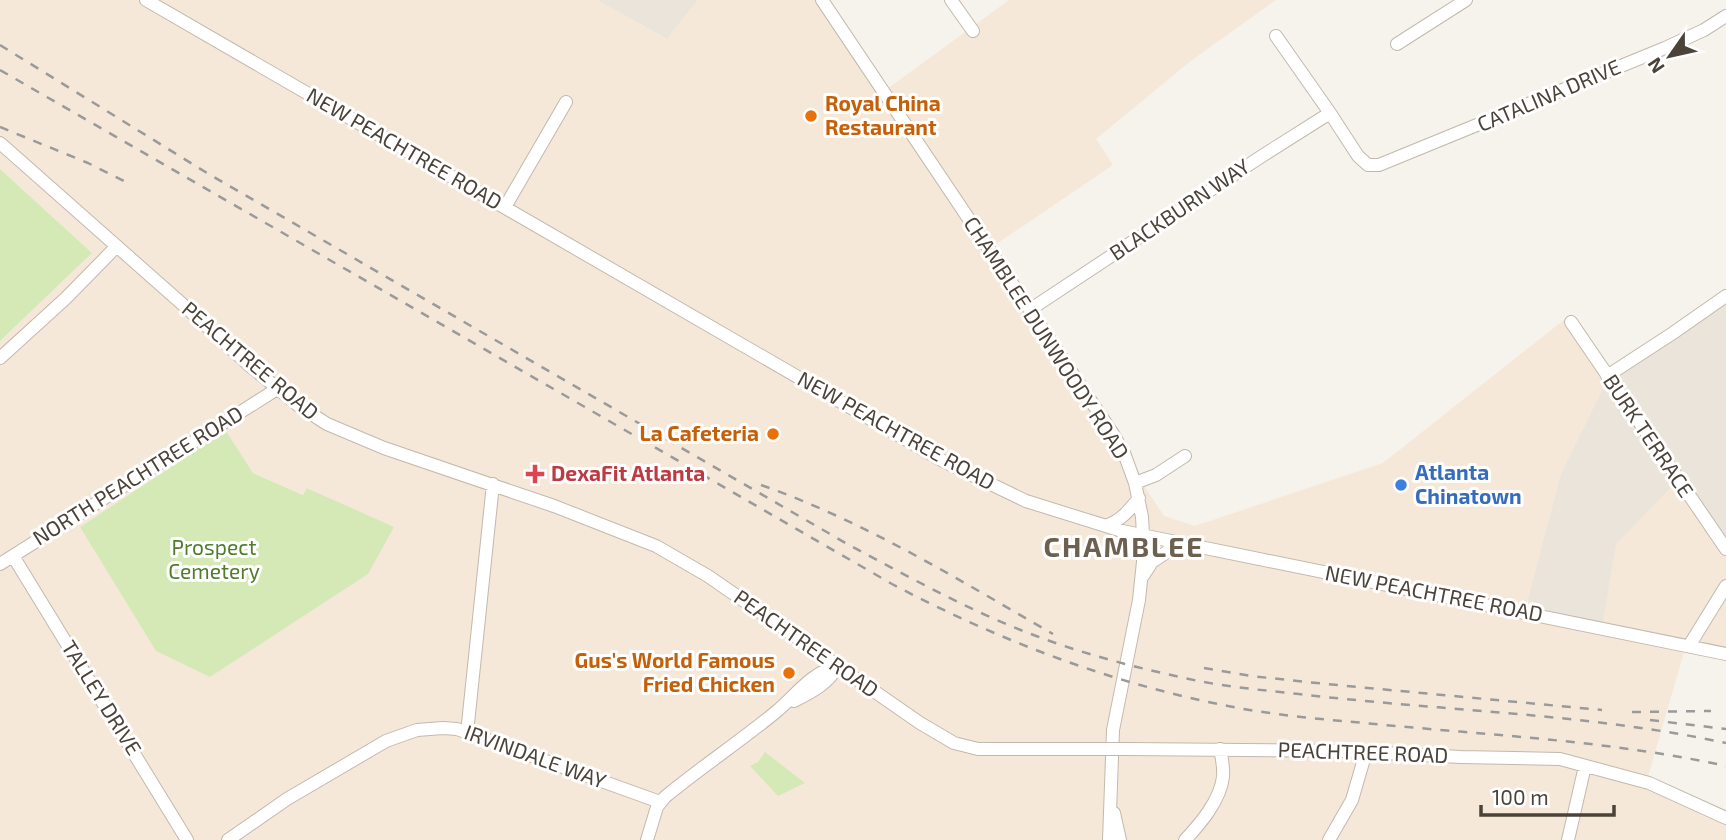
<svg xmlns="http://www.w3.org/2000/svg" width="1726" height="840" viewBox="0 0 1726 840" font-family="'Exo 2',sans-serif">
  <style>
    .residential { fill: #eae4da }
    .commercial { fill: #f6e8d8; fill-rule: evenodd }
    .green { fill: #d5e9b6 }
    .lines { fill: none; stroke-linecap: round; stroke-linejoin: round }
    .minor-casing { stroke: #c2b9ae; stroke-width: 14 }
    .minor { stroke: #fff; stroke-width: 12 }
    .rail { stroke: #9a9a9a; stroke-width: 2.5; stroke-dasharray: 9 9; stroke-linecap: butt }
    .minor-bridge-casing { stroke: #c2b9ae; stroke-width: 14; stroke-linecap: butt }
    .minor-bridge { stroke: #fff; stroke-width: 12 }
    .food-dot { fill: #e8710a; stroke: #fff; stroke-width: 2.5 }
    .health-dot { fill: #e0444e; stroke: #fff; stroke-width: 2.5 }
    .shop-dot { fill: #3f7fe0; stroke: #fff; stroke-width: 2.5 }
    .labels { text-anchor: middle; stroke-width: 6; stroke-linejoin: round; paint-order: stroke }
    .street-label { font-size: 21px; fill: #4b4339; stroke: #fff }
    .food-label { font-size: 21px; font-weight: bold; fill: #c56008; stroke: #fff; text-anchor: end }
    .shop-label { font-size: 21px; font-weight: bold; fill: #366cbe; stroke: #fff; text-anchor: start }
    .health-label { font-size: 21px; font-weight: bold; fill: #be3a42; stroke: #fff; text-anchor: start }
    .park-label { font-size: 21px; fill: #507d2c; stroke: #fff }
    .district-label { font-size: 28px; font-weight: bold; letter-spacing: 2px; fill: #6d6051; stroke: #fff }
  </style>
  <rect width="100%" height="100%" fill="#f6f2ec"/>
  <path class="residential" d="M597,0H698L667,39Z
    M1726,294V549L1601,632L1523,615L1561,473L1607,380Z"/>
  <path class="commercial" d="M0,0H597L667,39L698,0H824L883,92L1009,0H1276L1192,60L1096,139L1113,165L989,249L1164,516L1195,526L1383,463L1565,319L1607,380L1561,473L1524,615L1601,632L1616,544L1680,478L1726,549V651L1686,645L1647,780L1726,815V840H0V341L92,253L0,169ZM226,432L253,473L304,495L308,488L393,528L80,527Z"/>
  <path class="green" d="M0,169L92,253L0,341Z
    M226,431L253,473L303,495L307,488L394,527L368,574L210,677L156,651L80,527Z
    M765,752L805,783L778,796L750,766L758,762Z"/>
  <g class="lines">
    <g class="minor-casing">
      <path id="minor" d="M146,0L943,461L1026,501L1122,531L1726,654
        M822,0L1113,434L1124,453L1135,483L1142,517L1144,552L1139,600L1113,730L1109,840
        M951,0L973,31
        M1276,36L1330,113L1358,156L1368,165H1379L1665,48L1704,30L1726,16
        M1397,44L1466,0
        M0,143L189,310L249,365L299,406L327,424L384,448L554,506L656,546L708,576L920,723L954,743L978,749H1097
        M505,207L566,102
        M1031,309L1262,156L1330,113
        M1571,322L1726,549
        M0,358L66,298L117,246
        M1607,376L1673,333L1726,296
        M1135,483L1156,475L1185,456
        M1106,526C1121,520 1129,511 1139,498
        M13,556L187,840
        M0,564L277,389
        M1143,576L1152,562L1180,543
        M1689,646L1726,586
        M794,701C810,693 830,683 837,666
        M467,733L493,484
        M1127,749L1345,751L1461,757L1560,759L1649,783L1726,818
        M1114,813L1120,840
        M228,840L287,799L386,741L417,730L443,728L457,729L660,802
        M647,840L657,807L665,797C701,767 741,741 777,711C796,695 811,673 837,666
        M1185,840C1200,824 1220,801 1223,777C1224,767 1222,759 1220,749
        M1329,840L1352,800L1366,752
        M1568,840L1585,766"/>
    </g>
    <use href="#minor" class="minor"/>
    <path class="rail" d="M0,45L207,173L849,545C902,573 955,603 1011,626C1068,650 1128,666 1189,679C1225,687 1262,690 1299,694C1441,711 1586,713 1726,743
      M0,70L892,584C998,640 1110,683 1228,706C1273,715 1319,719 1364,723C1485,735 1607,740 1726,766
      M0,127L88,163L124,181
      M761,485C864,521 959,580 1053,634
      M1204,668L1251,676L1326,684L1602,710
      M1632,712L1711,711
      M1650,720L1726,729"/>
    <g class="minor-bridge-casing">
      <path id="minor-bridge" d="M1097,749H1127"/>
    </g>
    <use href="#minor-bridge" class="minor-bridge"/>
  </g>
  <g class="food-dot">
    <circle cx="811" cy="116" r="7"/>
    <circle cx="773" cy="434" r="7"/>
    <circle cx="789" cy="673" r="7"/>
  </g>
  <path class="health-dot" d="M531.5 463.5h7v7h7v7h-7v7h-7v-7h-7v-7h7z"/>
  <circle class="shop-dot" cx="1401" cy="485" r="7"/>
  <g class="labels">
    <g class="street-label">
      <text transform="translate(1549 96) rotate(-23)" y="7">CATALINA DRIVE</text>
      <text transform="translate(404 149) rotate(30)" y="7">NEW PEACHTREE ROAD</text>
      <text transform="translate(1180 210) rotate(-34)" y="7">BLACKBURN WAY</text>
      <text transform="translate(1046 338) rotate(57)" y="7">CHAMBLEE DUNWOODY ROAD</text>
      <text transform="translate(250 361) rotate(40)" y="7">PEACHTREE ROAD</text>
      <text transform="translate(896 431) rotate(29)" y="7">NEW PEACHTREE ROAD</text>
      <text transform="translate(1648 436) rotate(56)" y="7">BURK TERRACE</text>
      <text transform="translate(138 476) rotate(-32)" y="7">NORTH PEACHTREE ROAD</text>
      <text transform="translate(1434 594) rotate(11)" y="7">NEW PEACHTREE ROAD</text>
      <text transform="translate(806 644) rotate(35)" y="7">PEACHTREE ROAD</text>
      <text transform="translate(101 698) rotate(58)" y="7">TALLEY DRIVE</text>
      <text transform="translate(1363 753) rotate(2)" y="7">PEACHTREE ROAD</text>
      <text transform="translate(535 757) rotate(20)" y="7">IRVINDALE WAY</text>
    </g>
    <g class="food-label">
      <text x="825" y="111" text-anchor="start">Royal China<tspan x="825" dy="24">Restaurant</tspan></text>
      <text x="759" y="441">La Cafeteria</text>
      <text x="775" y="668">Gus's World Famous<tspan x="775" dy="24">Fried Chicken</tspan></text>
    </g>
    <g class="shop-label">
      <text x="1415" y="480">Atlanta<tspan x="1415" dy="24">Chinatown</tspan></text>
    </g>
    <g class="health-label">
      <text x="551" y="481">DexaFit Atlanta</text>
    </g>
    <g class="park-label">
      <text x="214" y="555">Prospect<tspan x="214" dy="24">Cemetery</tspan></text>
    </g>
    <g class="district-label">
      <text x="1124" y="557">CHAMBLEE</text>
    </g>
  </g>
  <g transform="translate(1670 56) rotate(236)" stroke="#ffffff" stroke-width="5" paint-order="stroke">
  <path d="M0-5L12 26L0 18L-12 26Z" fill="#4b4339"/>
  <text y="-10" font-size="19" font-weight="bold" text-anchor="middle" fill="#4b4339">N</text>
  </g>
  <path d="M1481 805v10h133v-10" fill="none" stroke="#4b4339" stroke-width="3.5"/>
  <text x="1492" y="805" font-size="21" fill="#4b4339" stroke="#ffffff" stroke-width="5" paint-order="stroke">100 m</text>
</svg>
